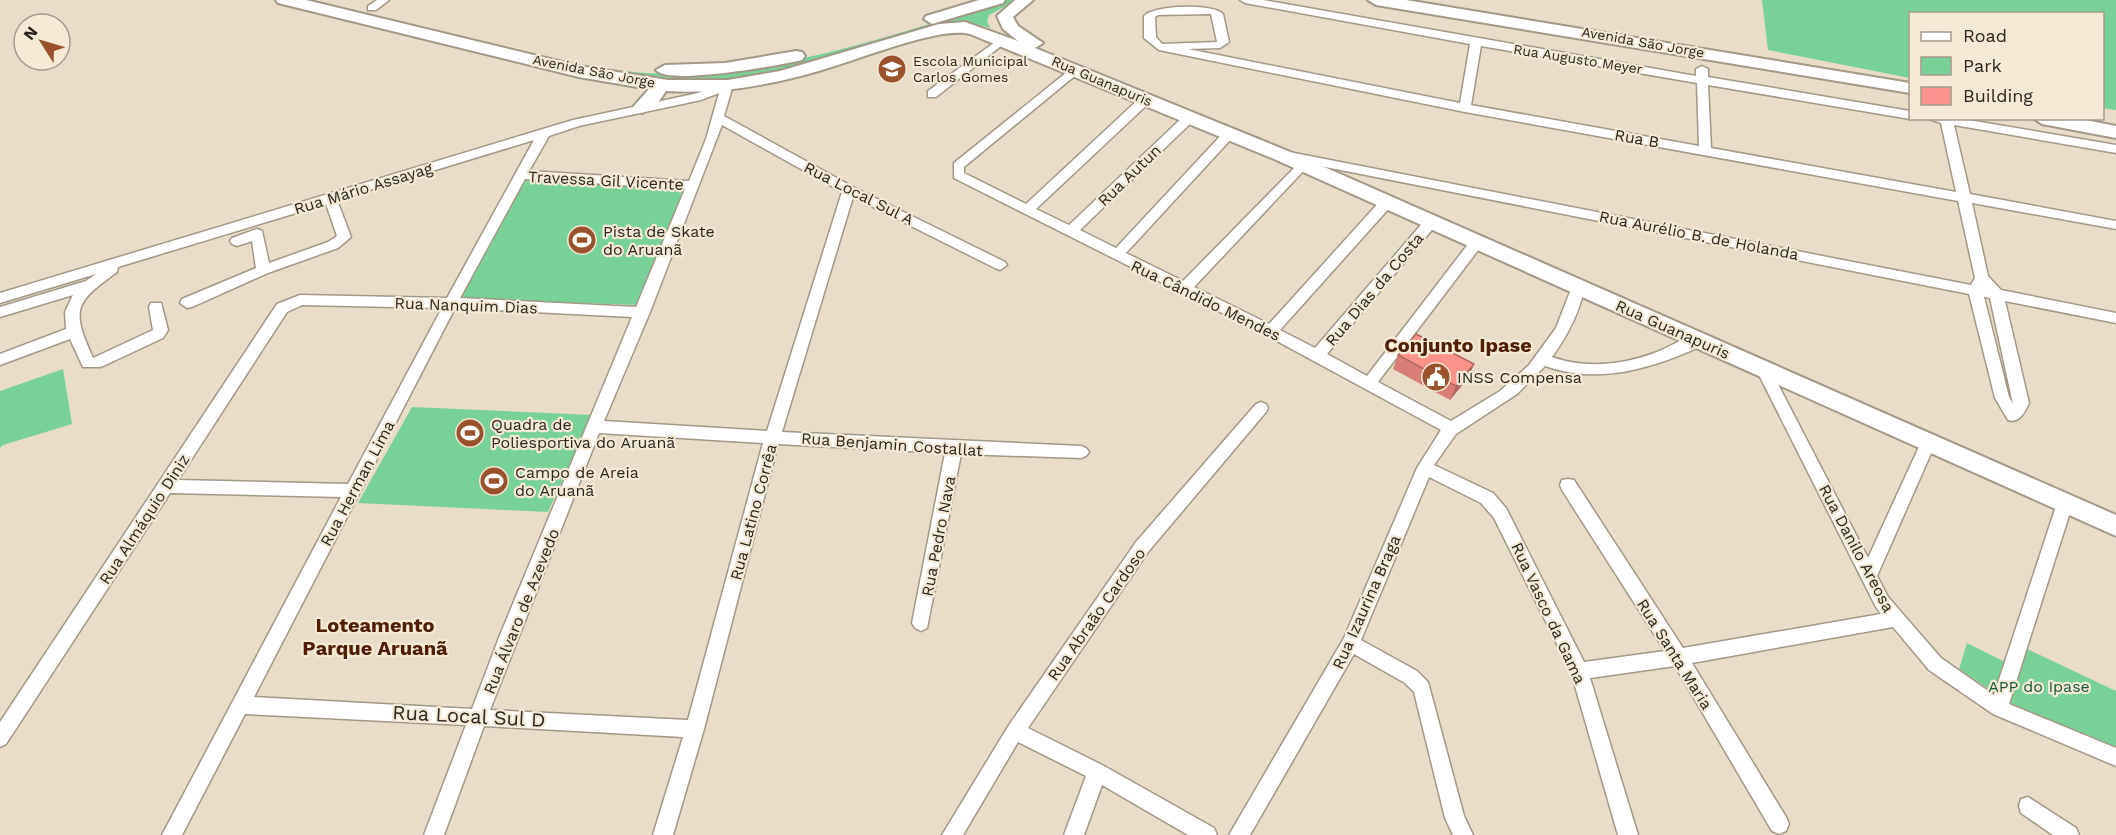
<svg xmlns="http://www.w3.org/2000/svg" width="2116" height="835" viewBox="0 0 2116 835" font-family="'Work Sans',sans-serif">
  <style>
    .green { fill: #78d298 }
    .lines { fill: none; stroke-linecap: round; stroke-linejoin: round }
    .street-casing { stroke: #a39785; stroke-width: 3 }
    .primary-casing { stroke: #a39785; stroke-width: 4 }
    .street { fill: #fff; fill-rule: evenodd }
    .primary { fill: #fff; fill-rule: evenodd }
    .wall { fill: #d87e77 }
    .shaded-wall { fill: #b06761 }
    .building { fill: #fb938a; stroke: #b06761; stroke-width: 1.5 }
    .labels { text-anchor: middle; stroke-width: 4.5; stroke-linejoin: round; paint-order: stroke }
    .far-street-label { font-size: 14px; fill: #2a261f; stroke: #f6e9d6 }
    .far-poi-label { font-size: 14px; fill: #2a261f; stroke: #f6e9d6; text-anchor: start }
    .street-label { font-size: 16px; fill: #2a261f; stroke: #f6e9d6 }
    .poi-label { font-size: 16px; fill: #2a261f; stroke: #f6e9d6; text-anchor: start }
    .park-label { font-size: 16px; fill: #135a34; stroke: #f6e9d6 }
    .quarter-label { font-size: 20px; font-weight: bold; fill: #4e1f03; stroke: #f6e9d6 }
    .near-street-label { font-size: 20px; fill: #2a261f; stroke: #f6e9d6 }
  </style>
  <rect width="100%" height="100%" fill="#e9dcc9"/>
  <path class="green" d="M1006,0H1017L989,15L987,22L991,28L972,23H947C857,49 764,86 669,81C645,80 620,74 597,70L599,68C639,73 682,77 722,72C819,61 913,29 1006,0Z
    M1762,0H2116V110L2103,108L2102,14H1910V78L1768,50Z
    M524,179L686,189L639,305L459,299Z
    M63,369L72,424L3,445L0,448V391Z
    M412,407L592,415L548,512L358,503Z
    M1967,643L2017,668L2025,648L2116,691V750L2011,704L1959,669Z"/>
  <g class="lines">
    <g class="street-casing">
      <path id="street" d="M377,0H389L376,10H368V6Z
        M1240,0H1263L1696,76V69L1702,66L1708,69V77L1910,111V119L1708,85L1711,148L1956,192L1941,123L1926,118H1957L2116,145V153L1954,125L1970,194L2116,221V229L1972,203L1988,276L2001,290L2116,313V323L2005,301L2029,403C2025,412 2019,424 2008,420L1995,398L1969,294L1310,164L1194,287L1269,324L1382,199H1392L1393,202L1392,205L1280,330L1315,348L1426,219H1436L1438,222L1436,225L1327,354L1367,376L1472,239H1482L1484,242L1482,245L1378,382L1451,421L1500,391L1529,365L1556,328L1573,284L1578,282L1585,287C1579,313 1568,335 1552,357C1586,369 1623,365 1657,352C1669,348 1691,332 1704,336L1706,340C1701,348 1687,352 1678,356C1634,373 1590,382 1545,366L1517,394L1456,434L1434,465L1493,493L1506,508L1584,662L1665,651L1562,490L1560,485L1562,480L1568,479L1574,480L1683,648L1881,614L1876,607L1756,369L1758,365H1768L1868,558L1923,438H1933L1936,442L1877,576L1888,597L1941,658L1994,695L2057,503L2059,498L2065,496L2071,498L2073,503L2009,704L2116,748V766L1993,714L1929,670L1893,627L1692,663L1786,817L1789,824L1786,831L1779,834L1772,831L1675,666L1590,678L1638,835H1618L1571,672L1494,518L1481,503L1429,477L1361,640L1417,671L1428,682L1464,816L1473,835H1453L1445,818L1414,692L1405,683L1354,654L1250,835H1229L1344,638L1417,468L1441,430L1266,335L954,178V163L1072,68L1076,67L1082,70L964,167V173L1026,204L1141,97H1149V103L1036,209L1069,225L1185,115H1193V121L1080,230L1116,248L1225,131H1233V137L1126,253L1183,281L1300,162L1285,159L1283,156L1289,152L1971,285L1975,278L1958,201L1465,112L1159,50L1144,38V16C1154,5 1213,3 1223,14L1229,42L1220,48L1188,49L1460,103L1470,44L1245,3ZM1211,14L1217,42L1162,44L1156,37L1155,17L1158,15ZM1481,46L1697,83L1699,146L1471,105ZM1984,297L1990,298L2013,404L2009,397Z
        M1002,37L1008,40L1006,42L936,97H928V91Z
        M727,81L733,85L724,116L853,187L1005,262L1007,265L1000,270L995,268L853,197L782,432L1081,446L1086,448L1089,452L1086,456L1081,458L961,454L927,628L921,631L915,628L912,623L945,453L778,444L704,729L673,835H653L683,737L484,726L444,835H424L466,725L245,714L182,835H162L341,497L170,493L6,744L0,747V722L277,304L300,295L447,298L534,140L337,200L351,237L338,248L268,273L192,307L187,308L180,303L182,299L256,268L252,241L237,246L232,244L230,241L232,238L257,229L262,231L269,263L328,242L337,236L326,204L118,267L117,272C74,303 71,309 93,358L153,330L149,307L151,303H161L168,330L163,338L101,367H83L70,339L0,365V354L66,329L65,312L73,295L0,317V307L86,281L96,274L0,303V293L573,120L698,93ZM719,93L706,139L689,181L529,171L549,136L579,126L701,100ZM722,125L842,192L767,431L604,421L650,312ZM525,179L685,189L636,307L460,298ZM302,305L442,308L348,484L178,480L287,312ZM455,308L632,317L500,635L472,709L254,697ZM599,433L763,443L688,720L490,710Z
        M1261,402L1266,404L1268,408L1266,412L1148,552L1028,728L1104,766L1214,828L1217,835H1188L1102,785L1084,835H1064L1086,776L1018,742L963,835H942L1009,725L1136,542L1256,404Z
        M2028,797L2076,828L2079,835H2053L2021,813L2019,806L2021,799Z"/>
    </g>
    <g class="primary-casing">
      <path id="primary" d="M276,0H306L579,66L668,80H728L780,71L939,24L965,22L1018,41L1003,29L997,16L1015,0H1033L1013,17L1018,26L1043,43L1035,48L1288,151L2116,515V536L1274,159L970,34C940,25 850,63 815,72C766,86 717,94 666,91L657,104L642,113L633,107L649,89L579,77L278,3Z
        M979,0H1005L1003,3L932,24L924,19L926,16Z
        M1368,0H1406L1910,83V93L1376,5Z
        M796,51L802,52L805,56L802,60C781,65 668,86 656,70L665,65L725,63Z
        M2033,118H2075L2116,126V138L2042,124Z"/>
    </g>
    <use href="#street" class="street"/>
    <use href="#primary" class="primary"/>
  </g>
  <path class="wall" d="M1398,355L1474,364L1468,378L1450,400L1393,369Z"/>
  <path class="shaded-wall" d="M1474,364L1468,378L1450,400L1456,386Z"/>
  <path class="building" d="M1416,334L1474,364L1456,386L1398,355Z"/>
  <defs>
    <g id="school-disc" transform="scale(1.5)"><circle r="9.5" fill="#99522b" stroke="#f6e9d6"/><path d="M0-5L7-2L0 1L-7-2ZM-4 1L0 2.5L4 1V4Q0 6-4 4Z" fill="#fff"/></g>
    <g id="stadium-disc" transform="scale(1.5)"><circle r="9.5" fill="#99522b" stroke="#f6e9d6"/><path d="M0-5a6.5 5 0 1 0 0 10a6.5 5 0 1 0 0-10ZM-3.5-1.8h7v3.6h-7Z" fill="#fff"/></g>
    <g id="civic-disc" transform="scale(1.5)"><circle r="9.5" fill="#99522b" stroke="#f6e9d6"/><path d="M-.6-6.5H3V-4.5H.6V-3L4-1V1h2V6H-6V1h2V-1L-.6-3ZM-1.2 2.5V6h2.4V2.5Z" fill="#fff"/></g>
  </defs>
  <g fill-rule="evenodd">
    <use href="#school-disc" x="892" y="69"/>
    <use href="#stadium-disc" x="582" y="240"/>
    <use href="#civic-disc" x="1436" y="377"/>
    <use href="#stadium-disc" x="470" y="433"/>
    <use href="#stadium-disc" x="494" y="481"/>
  </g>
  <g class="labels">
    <g class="far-street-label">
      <text transform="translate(1643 42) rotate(10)" y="5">Avenida São Jorge</text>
      <text transform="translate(1578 59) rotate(9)" y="5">Rua Augusto Meyer</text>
      <text transform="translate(594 71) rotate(11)" y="5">Avenida São Jorge</text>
      <text transform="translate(1102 81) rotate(23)" y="5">Rua Guanapuris</text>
    </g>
    <g class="far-poi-label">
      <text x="913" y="66">Escola Municipal<tspan x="913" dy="16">Carlos Gomes</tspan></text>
    </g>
    <g class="street-label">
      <text transform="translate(1637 138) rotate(10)" y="6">Rua B</text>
      <text transform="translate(1129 175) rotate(-44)" y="6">Rua Autun</text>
      <text transform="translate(606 180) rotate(3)" y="6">Travessa Gil Vicente</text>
      <text transform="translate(363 188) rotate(-17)" y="6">Rua Mário Assayag</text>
      <text transform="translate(859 193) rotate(27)" y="6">Rua Local Sul A</text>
      <text transform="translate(1699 235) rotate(11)" y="6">Rua Aurélio B. de Holanda</text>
      <text transform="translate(1374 289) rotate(-50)" y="6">Rua Dias da Costa</text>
      <text transform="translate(1206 300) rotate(26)" y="6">Rua Cândido Mendes</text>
      <text transform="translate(466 305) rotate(2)" y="6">Rua Nanquim Dias</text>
      <text transform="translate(1673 329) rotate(24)" y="6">Rua Guanapuris</text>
      <text transform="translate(892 444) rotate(4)" y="6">Rua Benjamin Costallat</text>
      <text transform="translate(357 483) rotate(-62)" y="6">Rua Herman Lima</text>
      <text transform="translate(753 512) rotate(-75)" y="6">Rua Latino Corrêa</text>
      <text transform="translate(144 519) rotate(-57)" y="6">Rua Almáquio Diniz</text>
      <text transform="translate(938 536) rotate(-79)" y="6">Rua Pedro Nava</text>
      <text transform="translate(1857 548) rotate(62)" y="6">Rua Danilo Areosa</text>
      <text transform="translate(1366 602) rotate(-66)" y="6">Rua Izaurina Braga</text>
      <text transform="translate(521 611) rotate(-68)" y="6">Rua Álvaro de Azevedo</text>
      <text transform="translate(1549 613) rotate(65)" y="6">Rua Vasco da Gama</text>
      <text transform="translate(1096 614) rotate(-55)" y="6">Rua Abraão Cardoso</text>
      <text transform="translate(1675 654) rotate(58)" y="6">Rua Santa Maria</text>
    </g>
    <g class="poi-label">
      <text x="603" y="237">Pista de Skate<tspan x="603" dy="18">do Aruanã</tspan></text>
      <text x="1457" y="383">INSS Compensa</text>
      <text x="491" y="430">Quadra de<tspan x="491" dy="18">Poliesportiva do Aruanã</tspan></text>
      <text x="515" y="478">Campo de Areia<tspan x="515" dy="18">do Aruanã</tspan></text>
    </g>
    <g class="park-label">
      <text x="2039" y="692">APP do Ipase</text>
    </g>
    <g class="quarter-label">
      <text x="1458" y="352">Conjunto Ipase</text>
      <text x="375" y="632">Loteamento<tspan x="375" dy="23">Parque Aruanã</tspan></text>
    </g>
    <g class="near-street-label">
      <text transform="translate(469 716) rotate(3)" y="7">Rua Local Sul D</text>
    </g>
  </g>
  <rect x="1909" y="12" width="195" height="108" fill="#f6e9d6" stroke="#a49b8d" stroke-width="1.5"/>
  <rect x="1921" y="32" width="30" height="9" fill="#ffffff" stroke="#a49b8d" stroke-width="1.5"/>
  <text x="1963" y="42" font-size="18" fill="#2a261f">Road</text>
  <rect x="1921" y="57" width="30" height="18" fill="#78d298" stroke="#a49b8d" stroke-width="1.5"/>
  <text x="1963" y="72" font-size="18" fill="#2a261f">Park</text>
  <rect x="1921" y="87" width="30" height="18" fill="#fb938a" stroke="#a49b8d" stroke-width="1.5"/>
  <text x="1963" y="102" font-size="18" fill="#2a261f">Building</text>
  <g transform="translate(42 42) rotate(307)"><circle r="28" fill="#f6e9d6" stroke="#a49b8d" stroke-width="1.5"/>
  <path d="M0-4.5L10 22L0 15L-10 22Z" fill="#99522b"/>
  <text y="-9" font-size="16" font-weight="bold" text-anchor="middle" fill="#2a261f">N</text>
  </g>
</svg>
